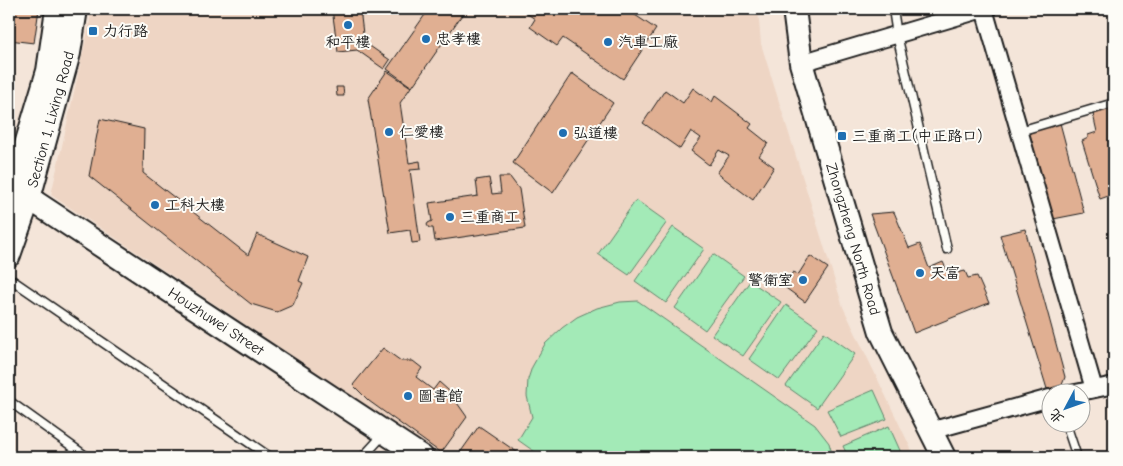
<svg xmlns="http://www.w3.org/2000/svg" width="1123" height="466" viewBox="0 0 1123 466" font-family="'Comic Neue','LXGW WenKai TC',sans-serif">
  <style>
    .built { fill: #eed5c4 }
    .green { fill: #a3eab7; stroke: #60836a }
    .building { fill: #e0af92; stroke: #1c1c1c }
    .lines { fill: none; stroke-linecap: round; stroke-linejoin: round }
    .lane-casing { stroke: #1c1c1c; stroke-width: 11 }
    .street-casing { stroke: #1c1c1c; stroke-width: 20 }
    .secondary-casing { stroke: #1c1c1c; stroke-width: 26 }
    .lane { stroke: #fdfcf7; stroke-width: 8 }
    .street { stroke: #fdfcf7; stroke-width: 16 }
    .secondary { stroke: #fdfcf7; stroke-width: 22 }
    .poi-dot { fill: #1f6fb2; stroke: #fdfcf7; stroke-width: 2 }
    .labels { text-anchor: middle; stroke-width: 4; stroke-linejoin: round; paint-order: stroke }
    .poi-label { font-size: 15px; fill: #1c1c1c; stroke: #fdfcf7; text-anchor: start }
    .street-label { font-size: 15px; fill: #1c1c1c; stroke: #fdfcf7 }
  </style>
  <rect width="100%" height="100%" fill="#f4e5d9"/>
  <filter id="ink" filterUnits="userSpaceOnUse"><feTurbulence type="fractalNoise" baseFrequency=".02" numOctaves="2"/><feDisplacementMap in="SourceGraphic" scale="10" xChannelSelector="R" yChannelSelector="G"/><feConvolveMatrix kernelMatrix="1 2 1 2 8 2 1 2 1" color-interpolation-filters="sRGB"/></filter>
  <g filter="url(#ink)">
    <path class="built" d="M91,9H758L761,44L843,307L915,457H444L51,195L90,21Z"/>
    <path class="green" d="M636,200L667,222L629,275L598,254Z
      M673,227L704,249L666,303L635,281Z
      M713,254L744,276L705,330L675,308Z
      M750,281L781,302L743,356L712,335Z
      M638,301L815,425L829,443L833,457H542L518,440L532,417L527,396L528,379L532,367L545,344L562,328L577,317L597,308L620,302Z
      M786,305L818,327L779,380L749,359Z
      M824,332L855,354L817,408L786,386Z
      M874,390L887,419L841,437L827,410Z
      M889,426L902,455L895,457H848L843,446Z"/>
    <path class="building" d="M9,9H39L34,43L9,40Z
      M332,9H360L364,42L390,60L384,69L357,50L338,52Z
      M429,9H466L412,87L387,69Z
      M520,9H626L656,29L623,79L563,38L557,46L530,27L535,19Z
      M387,71L411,87L400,103L409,163L420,161L421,169L410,170L420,242L412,243L410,230L390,233L368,99Z
      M572,73L613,103L553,193L513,163Z
      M336,87H343L344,96H337Z
      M693,88L712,102L715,96L752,124L749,128L768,143L759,156L774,167L753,200L717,173L729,156L719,150L709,165L691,151L701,138L691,131L680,149L643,123L665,90L683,103Z
      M1114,107V127L1113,141L1114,147V194L1100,199L1082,141L1088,138V135L1097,132L1093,114Z
      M100,119L144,129L143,173L248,255L257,234L308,257L299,281L303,283L293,305L277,312L251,304L89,176Z
      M1060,123L1084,213L1048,220L1026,134Z
      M499,177H510L519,189L525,228L435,241L433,228H429L427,225L428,223L432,221L429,203L478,196L476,180L489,178L492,194L501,193Z
      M894,212L909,248L920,244L929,268L943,262L949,275L965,271L968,278L977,276L989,303L914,333L870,214Z
      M1025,229L1065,377L1062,385L1047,389L1000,235Z
      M810,256L828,268L805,302L783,286L793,272L798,275Z
      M383,348L401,361H413L422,368L416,377L433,390L439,382L448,390L467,417L441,453L369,401L353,385Z
      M9,401L16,407L9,417Z
      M479,426L524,457H457Z"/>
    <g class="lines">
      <g class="lane-casing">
        <path id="lane" d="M893,9L897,35L947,249
          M1020,131L1114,103
          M9,278L270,457
          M9,401L87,457
          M1066,424L1077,457
          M363,457L384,434"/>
      </g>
      <g class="street-casing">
        <path id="street" d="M984,9L1094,389
          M801,63L983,9
          M1071,394L1114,385
          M930,431L1050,398"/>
      </g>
      <g class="secondary-casing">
        <g id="secondary">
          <path id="s1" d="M794,9L801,63L881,332L944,457"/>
          <path id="s2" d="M9,185L422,457"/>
          <path d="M9,201L13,188L48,71L57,9"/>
          <path id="s3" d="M9,255L29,198L69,53L76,9"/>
        </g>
      </g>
      <use href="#lane" class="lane"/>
      <use href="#street" class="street"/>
      <use href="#secondary" class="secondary"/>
    </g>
  </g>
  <g class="poi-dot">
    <circle cx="348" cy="25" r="5"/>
    <rect x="88" y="26" width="10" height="10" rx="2.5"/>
    <circle cx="426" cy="39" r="5"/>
    <circle cx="608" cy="42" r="5"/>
    <circle cx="389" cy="132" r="5"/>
    <circle cx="563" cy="133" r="5"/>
    <rect x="837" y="131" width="10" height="10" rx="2.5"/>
    <circle cx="155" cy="205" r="5"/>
    <circle cx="450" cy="217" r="5"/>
    <circle cx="920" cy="273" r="5"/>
    <circle cx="803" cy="280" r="5"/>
    <circle cx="408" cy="396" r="5"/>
  </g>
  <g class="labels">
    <g class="poi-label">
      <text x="103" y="36">力行路</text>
      <text x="436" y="44">忠孝樓</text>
      <text x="348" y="47" text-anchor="middle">和平樓</text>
      <text x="618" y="47">汽車工廠</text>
      <text x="399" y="137">仁愛樓</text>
      <text x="573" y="138">弘道樓</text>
      <text x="852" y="141">三重商工(中正路口)</text>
      <text x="165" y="210">工科大樓</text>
      <text x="460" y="222">三重商工</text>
      <text x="930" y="278">天富</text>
      <text x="793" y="285" text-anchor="end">警衛室</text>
      <text x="418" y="401">圖書館</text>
    </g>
    <g class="street-label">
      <text dy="5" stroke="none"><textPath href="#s3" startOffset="142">Section 1, Lixing Road</textPath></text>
      <text dy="5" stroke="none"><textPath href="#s1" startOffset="238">Zhongzheng North Road</textPath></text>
      <text dy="5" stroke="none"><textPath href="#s2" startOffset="248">Houzhuwei Street</textPath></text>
    </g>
  </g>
  <rect width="1123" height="466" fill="none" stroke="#fdfcf7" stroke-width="30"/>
  <rect x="15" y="15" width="1093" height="436" fill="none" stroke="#1c1c1c" stroke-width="2" filter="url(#ink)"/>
  <g transform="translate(1066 408) rotate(229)"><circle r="24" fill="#fdfcf7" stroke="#a3a29f"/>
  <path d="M0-4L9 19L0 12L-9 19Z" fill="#1f6fb2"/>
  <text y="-8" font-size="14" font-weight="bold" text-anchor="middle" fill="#1c1c1c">北</text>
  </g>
</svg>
